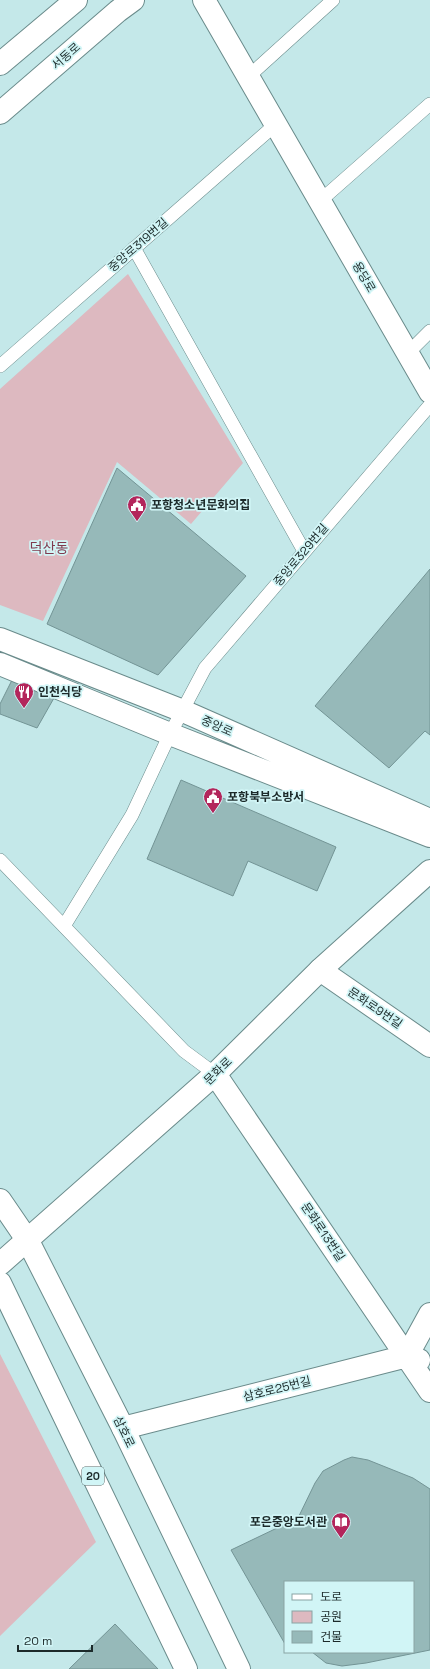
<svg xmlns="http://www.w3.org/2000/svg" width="430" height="1669" viewBox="0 0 430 1669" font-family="'Space Grotesk','Noto Sans KR',sans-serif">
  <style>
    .green { fill: #ddb9c0 }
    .building { fill: #96b9b9; stroke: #739495 }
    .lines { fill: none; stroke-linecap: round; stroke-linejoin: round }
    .lane-casing { stroke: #6a8b8b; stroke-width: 14 }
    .street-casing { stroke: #6a8b8b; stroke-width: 24 }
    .secondary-casing { stroke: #6a8b8b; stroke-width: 24 }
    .primary-casing { stroke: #6a8b8b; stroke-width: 24 }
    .lane { stroke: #fff; stroke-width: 13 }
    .street { stroke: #fff; stroke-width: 22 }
    .secondary { stroke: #fff; stroke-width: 22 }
    .primary { stroke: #fff; stroke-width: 22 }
    .labels { text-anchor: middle; stroke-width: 3.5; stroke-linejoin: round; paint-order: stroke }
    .shield { fill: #d1f5f6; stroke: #526767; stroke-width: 1 }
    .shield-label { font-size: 11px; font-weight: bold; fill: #1c2a2a }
    .street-label { font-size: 12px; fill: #1c2a2a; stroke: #d1f5f6 }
    .poi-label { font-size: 12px; font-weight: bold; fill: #1c2a2a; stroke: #d1f5f6; text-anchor: start }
    .quarter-label { font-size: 14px; fill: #803a4e; stroke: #d1f5f6 }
  </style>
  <rect width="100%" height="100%" fill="#c4e8e9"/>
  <path class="green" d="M128,274L243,463L191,524L117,462L43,621L0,605V389Z
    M0,1354L96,1542L0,1636Z"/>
  <path class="building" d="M117,468L246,576L158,675L47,624Z
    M430,569V735L425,731L389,768L315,706Z
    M12,680L54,698L37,728L0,714V704Z
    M181,780L336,847L317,891L248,861L233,896L147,859Z
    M352,1457L368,1460L413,1478L430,1489V1650L366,1663L342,1666L326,1663L312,1652H413V1582H285V1644L231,1550L298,1518L315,1483L323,1471L344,1460Z
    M115,1624L158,1669H69Z"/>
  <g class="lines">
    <g class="lane-casing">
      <path id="lane" d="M248,77L333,0
        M320,201L430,104
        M134,248L304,551
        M408,353L430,331
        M0,366L275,125
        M0,860L184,1051L215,1074
        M64,926L132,815L170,734L205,668L430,405"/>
    </g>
    <g class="street-casing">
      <path id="street" d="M320,970L430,1046
        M215,1074L430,1391
        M407,1356L430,1314
        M123,1428L407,1356L419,1360"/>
    </g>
    <g class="secondary-casing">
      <path id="secondary" d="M204,0L430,392
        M0,64L76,0
        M0,113L118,11L133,0
        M0,1264L215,1074L320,970L430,871"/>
    </g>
    <g class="primary-casing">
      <path id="primary" d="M0,639L183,711L430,820
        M0,664L170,734L430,836
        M0,1200L28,1241L123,1428L239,1669
        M0,1283L186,1669"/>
    </g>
    <use href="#lane" class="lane"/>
    <use href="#street" class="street"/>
    <use href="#secondary" class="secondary"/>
    <use href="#primary" class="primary"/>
  </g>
  <defs>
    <g id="civic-pin" transform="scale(1)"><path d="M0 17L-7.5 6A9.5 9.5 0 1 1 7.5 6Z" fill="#b3255b" stroke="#d1f5f6"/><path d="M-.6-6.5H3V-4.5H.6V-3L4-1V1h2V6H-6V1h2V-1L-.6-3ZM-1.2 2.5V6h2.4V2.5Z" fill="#fff"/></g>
    <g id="restaurant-pin" transform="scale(1)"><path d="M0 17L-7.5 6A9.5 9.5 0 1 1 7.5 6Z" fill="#b3255b" stroke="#d1f5f6"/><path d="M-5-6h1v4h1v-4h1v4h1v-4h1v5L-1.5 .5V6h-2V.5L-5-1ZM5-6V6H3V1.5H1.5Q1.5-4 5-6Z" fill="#fff"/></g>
    <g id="library-pin" transform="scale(1)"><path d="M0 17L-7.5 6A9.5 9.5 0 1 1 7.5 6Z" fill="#b3255b" stroke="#d1f5f6"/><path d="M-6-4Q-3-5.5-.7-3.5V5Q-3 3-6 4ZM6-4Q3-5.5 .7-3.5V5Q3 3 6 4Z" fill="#fff"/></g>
  </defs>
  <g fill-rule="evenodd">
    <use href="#civic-pin" x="137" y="505"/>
    <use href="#restaurant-pin" x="24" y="692"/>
    <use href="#civic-pin" x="213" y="797"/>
    <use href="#library-pin" x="341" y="1522"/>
  </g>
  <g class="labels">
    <rect class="shield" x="82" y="1467" width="22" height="18" rx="3"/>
    <g class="shield-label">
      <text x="93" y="1480">20</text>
    </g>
    <g class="street-label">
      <text transform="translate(66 56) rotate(-41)" y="4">서동로</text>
      <text transform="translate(138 245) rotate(-41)" y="4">중앙로319번길</text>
      <text transform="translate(364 277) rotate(60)" y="4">용당로</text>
      <text transform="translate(301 555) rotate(-50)" y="4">중앙로329번길</text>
      <text transform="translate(217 726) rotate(24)" y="4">중앙로</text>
      <text transform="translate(375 1008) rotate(34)" y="4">문화로9번길</text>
      <text transform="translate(218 1071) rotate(-44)" y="4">문화로</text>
      <text transform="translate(323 1232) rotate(56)" y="4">문화로13번길</text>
      <text transform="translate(277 1389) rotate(-14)" y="4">삼호로25번길</text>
      <text transform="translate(124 1432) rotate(64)" y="4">삼호로</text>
    </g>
    <g class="poi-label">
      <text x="151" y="509">포항청소년문화의집</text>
      <text x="38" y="696">인천식당</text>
      <text x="227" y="801">포항북부소방서</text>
      <text x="327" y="1526" text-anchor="end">포은중앙도서관</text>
    </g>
    <g class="quarter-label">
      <text x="49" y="553">덕산동</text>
    </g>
  </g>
  <rect x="284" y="1581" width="130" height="72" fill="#d1f5f6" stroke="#89a4a4"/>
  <rect x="292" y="1594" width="20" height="6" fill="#ffffff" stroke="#89a4a4"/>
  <text x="320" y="1601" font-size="12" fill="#1c2a2a">도로</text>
  <rect x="292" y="1611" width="20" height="12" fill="#ddb9c0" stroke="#89a4a4"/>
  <text x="320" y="1621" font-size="12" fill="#1c2a2a">공원</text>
  <rect x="292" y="1631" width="20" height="12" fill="#96b9b9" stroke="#89a4a4"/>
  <text x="320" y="1641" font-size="12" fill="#1c2a2a">건물</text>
  <path d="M18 1645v6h74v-6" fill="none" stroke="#1c2a2a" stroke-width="2"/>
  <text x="24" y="1645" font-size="12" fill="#1c2a2a" stroke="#d1f5f6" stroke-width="3" paint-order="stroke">20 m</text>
</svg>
